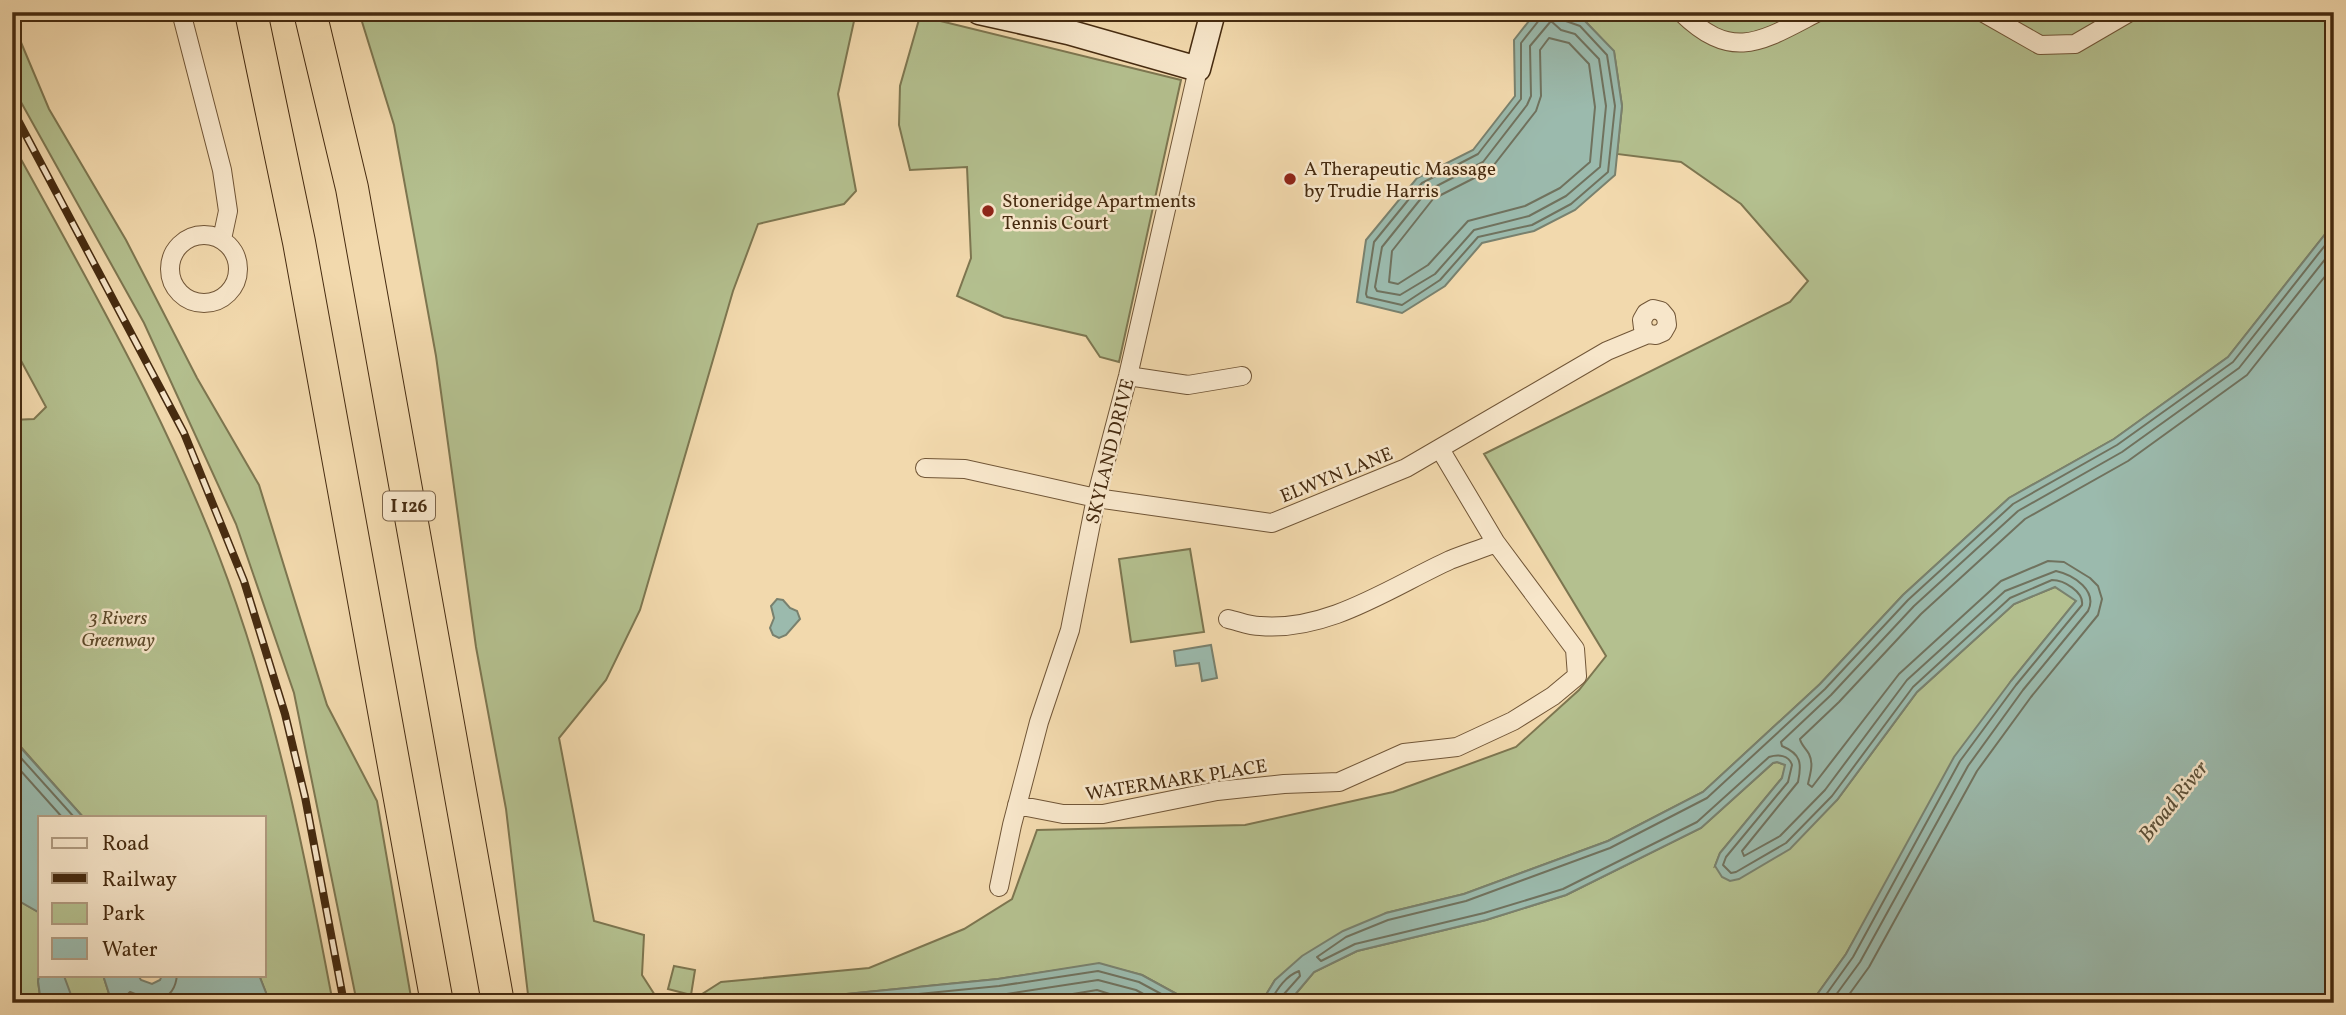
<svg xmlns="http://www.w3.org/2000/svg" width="2346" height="1015" viewBox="0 0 2346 1015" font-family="Vollkorn,serif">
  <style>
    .green { fill: #b4c08f; stroke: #7d7650; stroke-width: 2 }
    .water { fill: #9bbaad; stroke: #79816e; stroke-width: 2 }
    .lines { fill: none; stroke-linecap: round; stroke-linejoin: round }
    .shore { stroke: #70725e; stroke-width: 2 }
    .street-casing { stroke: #715637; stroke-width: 20 }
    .secondary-casing { stroke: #462b10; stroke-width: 27 }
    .highway-casing { stroke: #462b10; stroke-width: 34 }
    .street { stroke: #f7e6ca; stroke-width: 18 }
    .secondary { stroke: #f7e6ca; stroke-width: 24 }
    .highway { stroke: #f2d9ad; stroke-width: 32 }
    .rail-casing { stroke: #462b10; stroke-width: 8 }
    .rail { stroke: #f7e6ca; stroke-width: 5; stroke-dasharray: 16; stroke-linecap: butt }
    .poi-dot { fill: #8f2418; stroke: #f7e6ca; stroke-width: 2.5 }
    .labels { text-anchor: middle; stroke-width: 5; stroke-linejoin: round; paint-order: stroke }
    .shield { fill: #f7e6ca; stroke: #7b6348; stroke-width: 2 }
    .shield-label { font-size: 18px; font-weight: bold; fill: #462b10 }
    .poi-label { font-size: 19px; fill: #462b10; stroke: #f7e6ca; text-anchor: start }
    .street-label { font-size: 19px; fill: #462b10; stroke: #f7e6ca }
    .park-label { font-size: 19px; font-style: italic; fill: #5c4929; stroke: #f7e6ca }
    .water-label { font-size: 21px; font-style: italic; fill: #5b4f37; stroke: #f7e6ca }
  </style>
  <rect width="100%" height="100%" fill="#f2d9ad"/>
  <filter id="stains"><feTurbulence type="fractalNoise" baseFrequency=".00286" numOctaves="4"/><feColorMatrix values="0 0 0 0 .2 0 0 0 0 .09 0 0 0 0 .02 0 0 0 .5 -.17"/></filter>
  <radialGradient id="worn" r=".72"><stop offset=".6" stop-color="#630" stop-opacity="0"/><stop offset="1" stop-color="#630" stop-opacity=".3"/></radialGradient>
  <path class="green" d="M359,12H856L838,94L856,191L844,204L758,224L733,291L640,610L606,680L559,738L594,921L644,935L642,975L660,1003H529L506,809L476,647L436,356L394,125Z
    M1583,12H2334V223L2228,357L2114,439L2009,498L1903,595L1820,684L1703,792L1608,841L1464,894L1386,913L1275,980L1261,1003H1193L1142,975L1099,964L998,979L806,998L794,1003H679L691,1001L721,982L869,968L964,929L1012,899L1037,830L1245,825L1393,792L1516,747L1579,690L1606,656L1484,454L1790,302L1808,281L1741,204L1681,162L1617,154L1622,106L1614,52L1583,19Z
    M920,16L1181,80L1119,362L1100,357L1086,336L1004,317L957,296L971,258L967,167L910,170L899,125L900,86Z
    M12,21L49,109L126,240L197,378L259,485L327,705L377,801L412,1003H357L294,693L236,524L144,323L12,86Z
    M12,143C94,292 181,442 236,603C280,731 306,861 331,993V1003H270L259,975H264V817H83L12,737V420L34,419L46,407L12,344Z
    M1190,549L1204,632L1131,642L1119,559Z
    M2055,587L2077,600L2011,681L1893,872L1846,954L1811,1003H1288L1314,972L1357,951L1486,920L1566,895L1701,828L1773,763L1777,762L1786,765L1782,778L1720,853L1715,866L1837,800L1917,692L2014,604Z
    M12,897L40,913V971L38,981L41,1003H12Z
    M674,966L695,970L691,995L668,989Z
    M62,975H103L112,1003H74Z"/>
  <path class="water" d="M1536,12H1552L1583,19L1614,51L1622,106L1615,175L1575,210L1534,231L1482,243L1445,286L1402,313L1357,302L1366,240L1417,178L1473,150L1515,96L1514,40Z
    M2334,223V1003H1811L1846,954L1954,757L2011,681L2076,601L2055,587L2014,604L1917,692L1837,800L1790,849L1739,879L1730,881L1722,877L1715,866L1720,853L1782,778L1785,765L1777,762L1773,763L1701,828L1566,895L1486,920L1357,951L1314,972L1288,1003H1261L1275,980L1302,956L1343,931L1386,913L1464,894L1608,841L1703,792L1820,684L1903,595L2009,498L2114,439L2228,357Z
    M777,599L783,600L790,608L797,611L800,619L786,635L779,638L773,635L770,628L774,618L771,606Z
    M1211,645L1217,678L1202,681L1199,663L1176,666L1174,651Z
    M12,738L83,817H40V913L12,897Z
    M1099,963L1142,975L1193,1003H794L806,998L998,979Z
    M40,972V975L64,976L74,1003H41L38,981Z
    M103,975H138L141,980L152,984L160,980L162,975H259L270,1003H112Z"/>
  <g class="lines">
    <path class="shore" d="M1541,12L1540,19L1521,43V99L1478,154L1422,183L1374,242L1366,294L1367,297L1402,305L1440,280L1478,237L1532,225L1571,204L1608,172L1615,106L1607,55L1580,26L1563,20L1560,12
      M1551,21L1561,30L1575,34L1599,59L1606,106L1600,167L1566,196L1529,216L1474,230L1435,274L1400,295L1377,291L1375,287L1382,247L1427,191L1483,162L1527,105L1531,96L1530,46Z
      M1549,38L1569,43L1589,64L1595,107L1590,162L1560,188L1525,206L1468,221L1428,265L1398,284L1389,282L1392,251L1433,199L1490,170L1536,111L1541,96L1540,50Z
      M12,748L74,817
      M12,761L62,817
      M128,1003L127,995L130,992C151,1001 174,1005 177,975
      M828,1003L999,986L1098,971L1139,982L1178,1003
      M912,1003L1000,995L1098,980L1136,990L1160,1003
      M1018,1003L1097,990L1138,1003
      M1269,1003C1277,990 1285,976 1299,971L1300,976L1284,994L1282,1003
      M1820,1003L1853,957L1960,761L2016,685L2082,605C2084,592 2064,580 2052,580L2010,598L1913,687L1832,796L1786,843L1736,872L1731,873L1723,865L1726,857L1788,782L1792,765C1789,755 1778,754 1769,757L1697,822L1563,889L1484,913L1355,944L1321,961L1317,957L1346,937L1388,920L1466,901L1610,848L1707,798L1825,689L1908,600L2013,504L2117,445L2233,362L2334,234
      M1830,1003L1860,962L1968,766L2023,690L2088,611C2098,591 2074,575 2056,571L2005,591L1907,680L1825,790L1780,836L1744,856L1742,851L1798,782C1802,763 1801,754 1782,746L1781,742L1831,695L1914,606L2018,511L2122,452L2239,368L2334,248
      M1843,1003L1869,967L1977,771L2031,697L2098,615L2102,599L2098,586L2090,578L2064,562L2048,561L2001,581L1899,674L1812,787L1808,784C1810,774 1814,764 1809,754C1806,748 1801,745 1800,739L1839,702L1921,614L2025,519L2128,461L2247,375L2334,265"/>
    <g class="street-casing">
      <path id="street" d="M181,12L222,170L228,211L222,239
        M1681,12C1733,63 1762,41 1818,12
        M1982,12L2040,45L2075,44L2130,12
        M170 269a34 34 0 1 1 68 0a34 34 0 1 1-68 0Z
        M1128,376L1188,385L1242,376
        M1440,449L1496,543
        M925,468L965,469L1096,498L1272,523L1406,468L1607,351L1648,334L1656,335L1663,332L1667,325L1666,317L1661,311L1653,309L1646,313L1642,320L1643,328L1648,334
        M1017,805L1063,814H1103L1217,791L1284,784L1339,782L1404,753L1457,747L1513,721L1553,696L1577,676L1575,649L1496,543C1481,549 1465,554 1450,560C1391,587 1328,632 1260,626C1249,626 1238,621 1228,619
        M999,887L1012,825L1039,722L1070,630L1096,498L1128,376L1198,69"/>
    </g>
    <g class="secondary-casing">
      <path id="secondary" d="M979,12L1068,32L1198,69L1213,12"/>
    </g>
    <g class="highway-casing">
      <path id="highway" d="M251,12L299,242L437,1003
        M310,12L352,188L498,1003"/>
    </g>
    <use href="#street" class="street"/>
    <use href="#secondary" class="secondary"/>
    <use href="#highway" class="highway"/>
    <g class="rail-casing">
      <path id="rail" d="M12,109L184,433L244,581L285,714L305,797L344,1003"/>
    </g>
    <use href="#rail" class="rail"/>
  </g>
  <g class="poi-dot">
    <circle cx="1290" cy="179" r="7"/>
    <circle cx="988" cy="211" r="7"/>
  </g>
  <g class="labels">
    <rect class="shield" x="383" y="491.5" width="52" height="29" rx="5"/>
    <g class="shield-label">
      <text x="409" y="512">I 126</text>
    </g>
    <g class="poi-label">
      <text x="1304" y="175">A Therapeutic Massage<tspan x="1304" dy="22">by Trudie Harris</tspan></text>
      <text x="1002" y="207">Stoneridge Apartments<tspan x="1002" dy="22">Tennis Court</tspan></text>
    </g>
    <g class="street-label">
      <text transform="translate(1109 451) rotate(-76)" y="7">SKYLAND DRIVE</text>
      <text transform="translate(1336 474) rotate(-22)" y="7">ELWYN LANE</text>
      <text transform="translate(1176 779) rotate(-9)" y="7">WATERMARK PLACE</text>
    </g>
    <g class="park-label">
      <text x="118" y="624">3 Rivers<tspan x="118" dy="22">Greenway</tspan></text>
    </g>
    <g class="water-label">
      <text transform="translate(2173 801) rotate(-51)" y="7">Broad River</text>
    </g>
  </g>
  <rect width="2346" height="1015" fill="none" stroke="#f2d9ad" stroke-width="42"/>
  <rect x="14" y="14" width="2318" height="987" fill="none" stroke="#462b10" stroke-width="3.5"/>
  <rect x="21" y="21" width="2304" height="973" fill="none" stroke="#462b10" stroke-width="2"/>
  <rect x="38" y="816" width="228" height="161" fill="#f7e6ca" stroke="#b09b80" stroke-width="2"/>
  <rect x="52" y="838" width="35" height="10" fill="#f7e6ca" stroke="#b09b80" stroke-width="2"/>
  <text x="102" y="850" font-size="21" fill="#462b10">Road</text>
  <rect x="52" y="873" width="35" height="10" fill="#462b10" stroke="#b09b80" stroke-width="2"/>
  <text x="102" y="886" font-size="21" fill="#462b10">Railway</text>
  <rect x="52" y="903" width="35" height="21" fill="#b4c08f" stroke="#b09b80" stroke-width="2"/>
  <text x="102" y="920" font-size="21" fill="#462b10">Park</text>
  <rect x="52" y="938" width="35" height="21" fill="#9bbaad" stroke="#b09b80" stroke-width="2"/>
  <text x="102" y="956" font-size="21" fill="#462b10">Water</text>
  <rect width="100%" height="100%" filter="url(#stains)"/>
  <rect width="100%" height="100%" fill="url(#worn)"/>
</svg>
